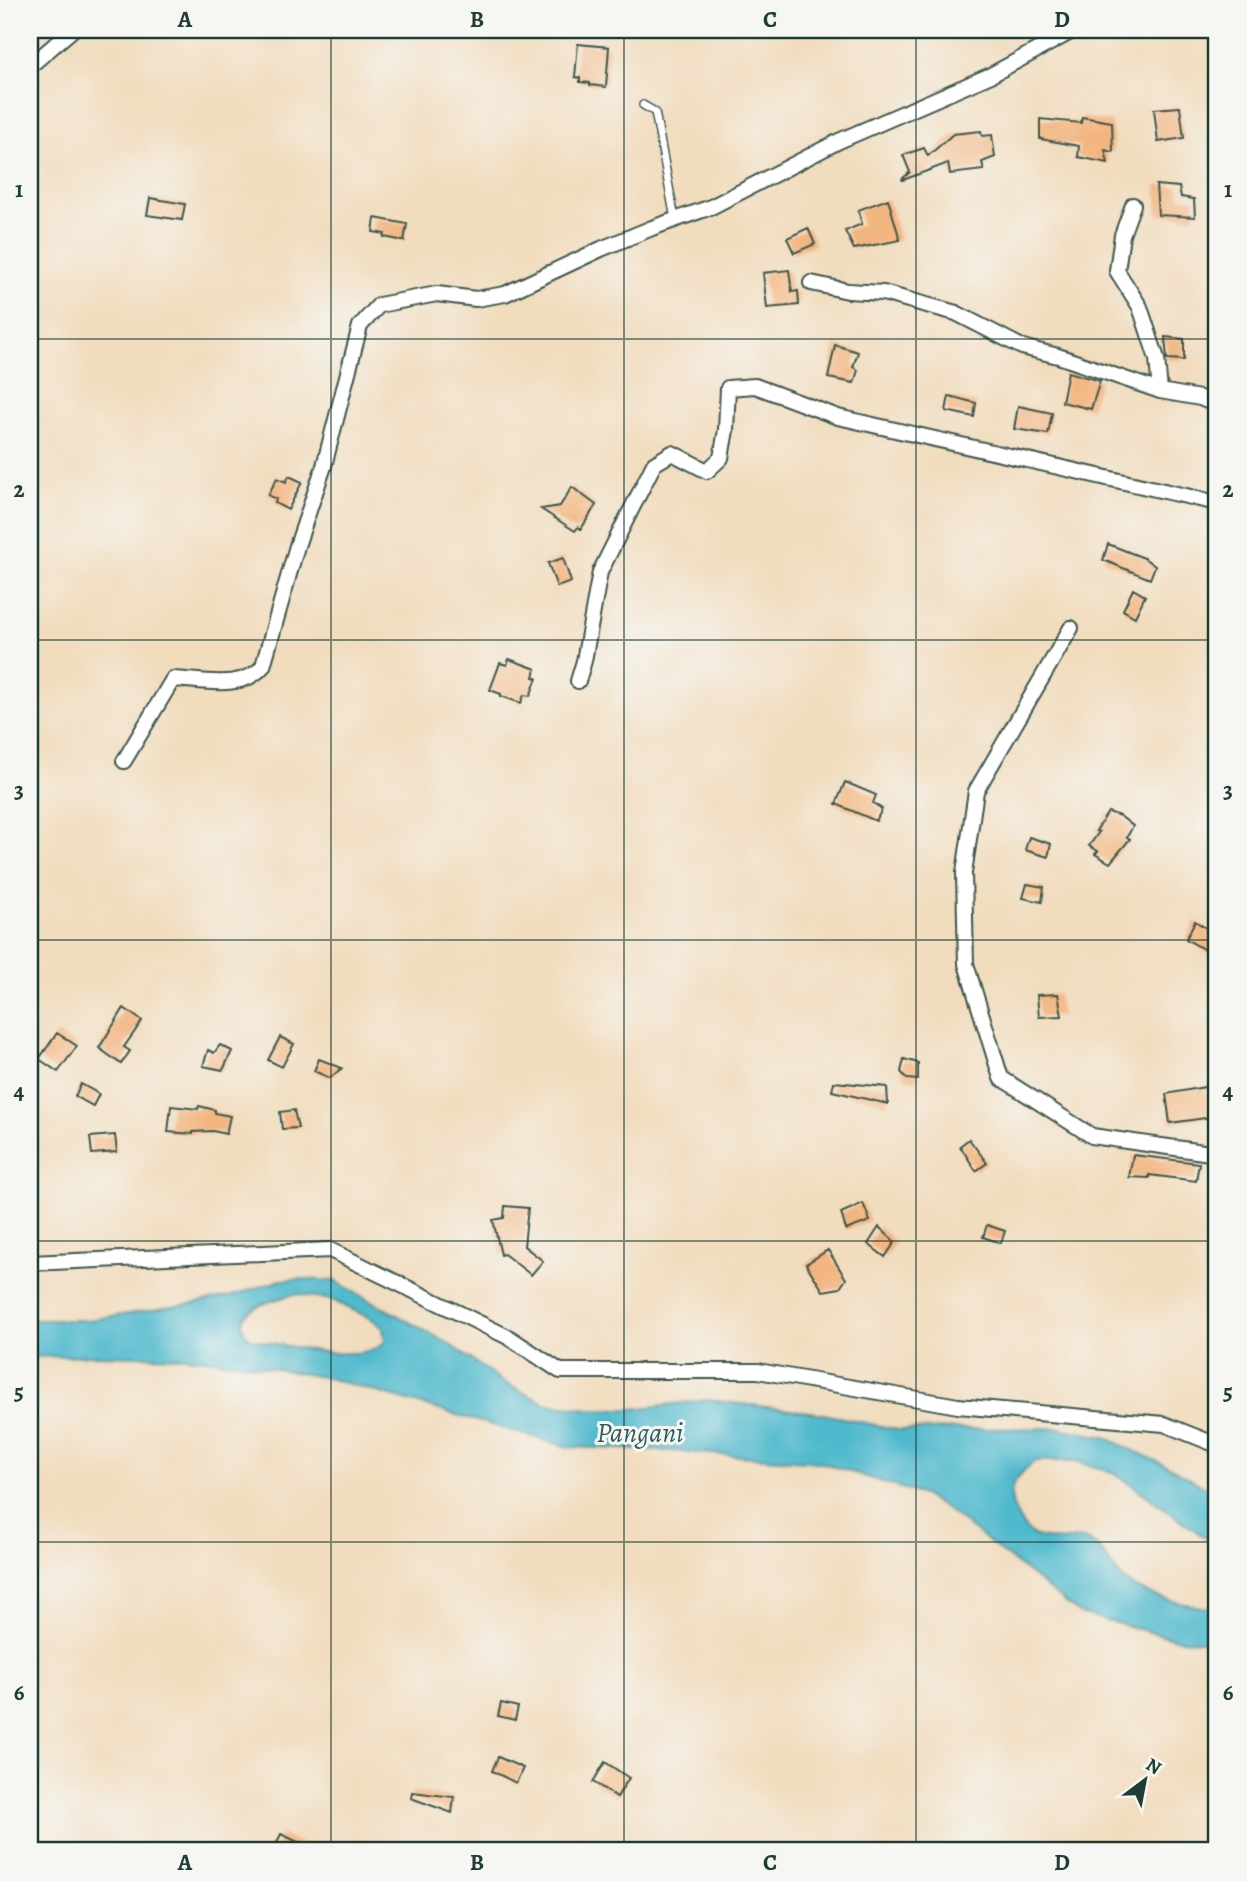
<svg xmlns="http://www.w3.org/2000/svg" width="1247" height="1881" viewBox="0 0 1247 1881" font-family="Alegreya,serif">
  <style>
    .water { fill: #50b9cd; stroke: #387b80; stroke-width: 2; fill-rule: evenodd }
    .building { fill: #f3b580 }
    .lines { fill: none; stroke-linecap: round; stroke-linejoin: round }
    .service-casing { stroke: #3e5549; stroke-width: 10 }
    .minor-casing { stroke: #3e5549; stroke-width: 18 }
    .service { stroke: #fff; stroke-width: 7 }
    .minor { stroke: #fff; stroke-width: 14 }
    .grid { fill: none; stroke: #1f3d34; stroke-width: 2; stroke-opacity: 0.55 }
    .labels { text-anchor: middle; stroke-width: 6; stroke-linejoin: round; paint-order: stroke }
    .water-label { font-size: 28px; font-style: italic; fill: #2b5c5a; stroke: #f6f6f2 }
    .neatline { fill: none; stroke: #1f3d34; stroke-width: 2.5 }
    .grid-label { font-size: 23px; text-anchor: middle; font-weight: bold; fill: #1f3d34 }
  </style>
  <rect width="100%" height="100%" fill="#f6f6f2"/>
  <filter id="ink" filterUnits="userSpaceOnUse"><feTurbulence type="fractalNoise" baseFrequency=".0143" numOctaves="2"/><feDisplacementMap in="SourceGraphic" scale="14" xChannelSelector="R" yChannelSelector="G"/><feConvolveMatrix kernelMatrix="1 2 1 2 8 2 1 2 1" color-interpolation-filters="sRGB"/></filter>
  <filter id="wash" filterUnits="userSpaceOnUse"><feTurbulence type="fractalNoise" baseFrequency=".00686" numOctaves="4" result="noise"/><feDisplacementMap in="SourceGraphic" scale="28" xChannelSelector="R" yChannelSelector="G"/><feGaussianBlur stdDeviation="1.57" result="paint"/><feColorMatrix in="noise" values="0 0 0 0 0 0 0 0 0 0 0 0 0 0 0 0 0 1.4 0 .05"/><feComposite in="paint" operator="in"/></filter>
  <g filter="url(#wash)">
    <rect width="100%" height="100%" fill="#f1dcbd"/>
    <path class="water" d="M304,1279L335,1281L446,1342L506,1384L547,1404L590,1409H632L707,1400L819,1413L899,1430L1059,1428L1105,1437L1171,1468L1217,1494V1546L1115,1473L1076,1461H1035C1027,1468 1017,1475 1013,1485C1007,1501 1019,1524 1031,1534C1036,1537 1045,1539 1052,1540C1064,1543 1077,1535 1089,1541C1104,1548 1109,1565 1121,1577C1138,1595 1192,1608 1217,1608V1643L1173,1638L1079,1613L953,1514L923,1495L820,1462L671,1451L568,1447L328,1378L241,1363L184,1357L98,1355L30,1357V1320H89L197,1303L232,1296L281,1280ZM297,1294L332,1300L372,1319L383,1328L385,1341C366,1367 280,1344 251,1339C220,1312 278,1298 297,1294Z"/>
    <g id="blocks">
      <path class="building" d="M578,44L609,47L606,87L590,85V83L580,82V78L575,77Z
        M1180,107L1184,138L1158,142L1154,109Z
        M1082,117L1112,122L1113,152L1105,150L1108,163L1078,157L1079,146L1040,139V119L1081,123Z
        M981,131L982,136L992,135L995,157L982,162L984,170L950,174L948,163L903,180L902,179L910,172L903,155L924,148L928,156L953,134Z
        M1156,185L1179,187L1181,197L1194,199L1195,217L1158,215Z
        M150,198L185,204L182,220L147,215Z
        M888,199L900,240L854,249L845,231L862,224L858,210Z
        M375,218L407,224L404,241L384,237L385,234L373,232Z
        M808,228L815,244L794,253L787,238Z
        M789,270L792,292L798,291L799,305L767,308L763,273Z
        M1165,337L1184,339V360L1167,359Z
        M835,345L858,352L853,367L858,370L854,383L828,378Z
        M1068,372L1100,381L1091,409L1062,402Z
        M949,396L976,403L974,417L946,411Z
        M1018,406L1052,413L1048,434L1014,429Z
        M289,476L302,482L288,510L275,503L276,499L268,495L277,478L286,482Z
        M572,487L596,505L581,529L578,527L575,531L541,509L560,506Z
        M1108,544L1144,558L1155,566L1150,579L1103,560Z
        M563,558L571,582L557,587L548,563Z
        M1133,589L1145,596L1135,617L1123,610Z
        M509,659L536,669L534,677L537,678L530,696L524,695L521,703L501,696V694L490,690L500,663L507,665Z
        M845,782L876,795L873,803L882,809L876,821L836,804Z
        M1108,812L1120,816L1133,826L1127,837L1130,839L1110,863L1095,854L1098,851L1089,846L1099,832L1096,831Z
        M1029,837L1051,844L1048,857L1025,850Z
        M1027,884L1044,887L1042,902L1023,898Z
        M1195,921L1217,935V957L1186,939Z
        M1058,994L1062,1016L1039,1017L1037,995Z
        M124,1008L142,1021L124,1047L130,1051L121,1064L99,1048Z
        M57,1033L77,1046L58,1072L39,1059Z
        M280,1037L294,1044L282,1067L268,1060Z
        M220,1045L232,1051L223,1070L203,1066L208,1050L214,1053Z
        M319,1059L342,1068L330,1078L314,1071Z
        M904,1059L918,1063V1080L907,1079L901,1072Z
        M834,1082L887,1087L888,1104L832,1091Z
        M81,1084L99,1094L93,1106L75,1096Z
        M1205,1087L1213,1117L1170,1123L1166,1094Z
        M171,1106L198,1109L199,1106L215,1110V1113L230,1116L226,1134L213,1131L193,1132V1134L168,1132Z
        M294,1110L298,1128L282,1129L280,1112Z
        M115,1135L117,1152L92,1154L90,1137Z
        M969,1139L987,1163L976,1171L960,1146Z
        M1133,1155L1199,1163L1196,1181L1149,1175V1178L1129,1177Z
        M863,1203L870,1221L846,1230L841,1213Z
        M505,1206L528,1208L524,1246L543,1261L531,1275L504,1254L501,1255L493,1220L504,1218Z
        M987,1225L1005,1231L1001,1243L983,1237Z
        M879,1227L895,1242L885,1257L868,1244Z
        M828,1250L846,1279L840,1288L823,1291L806,1264Z
        M501,1703L518,1707L515,1720L498,1716Z
        M498,1757L523,1768L516,1783L492,1771Z
        M605,1762L629,1778L617,1797L593,1782Z
        M412,1792L454,1797L452,1813L411,1798Z
        M281,1834L317,1851H273Z"/>
    </g>
  </g>
  <g filter="url(#ink)">
    <use href="#blocks" fill-opacity="0" stroke="#3e5549" stroke-width="2"/>
    <g class="lines">
      <g class="service-casing">
        <path id="service" d="M643,105L655,112L675,219"/>
      </g>
      <g class="minor-casing">
        <path id="minor" d="M30,66L72,30
          M1133,205L1122,235L1117,271L1140,307L1157,359L1160,391L1200,398L1217,405
          M811,283L848,291L883,293L956,313L1022,347L1058,356L1160,391
          M1071,628L976,791L964,873L966,964L1001,1078L1092,1136L1217,1154
          M578,681L584,661L600,572L654,464L672,453L707,471L721,458L726,430L728,388L755,386L838,417L1217,503
          M124,761L173,679C202,680 243,691 263,666L297,546L324,466L360,326L379,305L437,294L476,299L505,294L601,249L652,228L711,207L839,141L991,75L1074,30
          M30,1263L330,1250L510,1338L560,1371H758L958,1406L1164,1424L1217,1445"/>
      </g>
      <use href="#service" class="service"/>
      <use href="#minor" class="minor"/>
    </g>
  </g>
  <path class="grid" d="M331,30V1851M624,30V1851M916,30V1851M30,339H1217M30,640H1217M30,940H1217M30,1241H1217M30,1542H1217"/>
  <g class="labels">
    <g class="water-label">
      <text x="640" y="1442">Pangani</text>
    </g>
  </g>
  <rect width="1247" height="1881" fill="none" stroke="#f6f6f2" stroke-width="77"/>
  <g transform="translate(1145 1780) rotate(32)" stroke="#f6f6f2" stroke-width="5" paint-order="stroke">
  <path d="M0-5L12 26L0 18L-12 26Z" fill="#1f3d34"/>
  <text y="-10" font-size="19" font-weight="bold" text-anchor="middle" fill="#1f3d34">N</text>
  </g>
  <rect x="38" y="38" width="1170" height="1804" class="neatline"/>
  <g class="grid-label">
    <text x="185" y="27">A</text>
    <text x="477" y="27">B</text>
    <text x="770" y="27">C</text>
    <text x="1062" y="27">D</text>
    <text x="19" y="197">1</text>
    <text x="1228" y="197">1</text>
    <text x="19" y="497">2</text>
    <text x="1228" y="497">2</text>
    <text x="19" y="798">3</text>
    <text x="1228" y="798">3</text>
    <text x="19" y="1099">4</text>
    <text x="1228" y="1099">4</text>
    <text x="19" y="1399">5</text>
    <text x="1228" y="1399">5</text>
    <text x="19" y="1700">6</text>
    <text x="1228" y="1700">6</text>
    <text x="185" y="1870">A</text>
    <text x="477" y="1870">B</text>
    <text x="770" y="1870">C</text>
    <text x="1062" y="1870">D</text>
  </g>
</svg>
